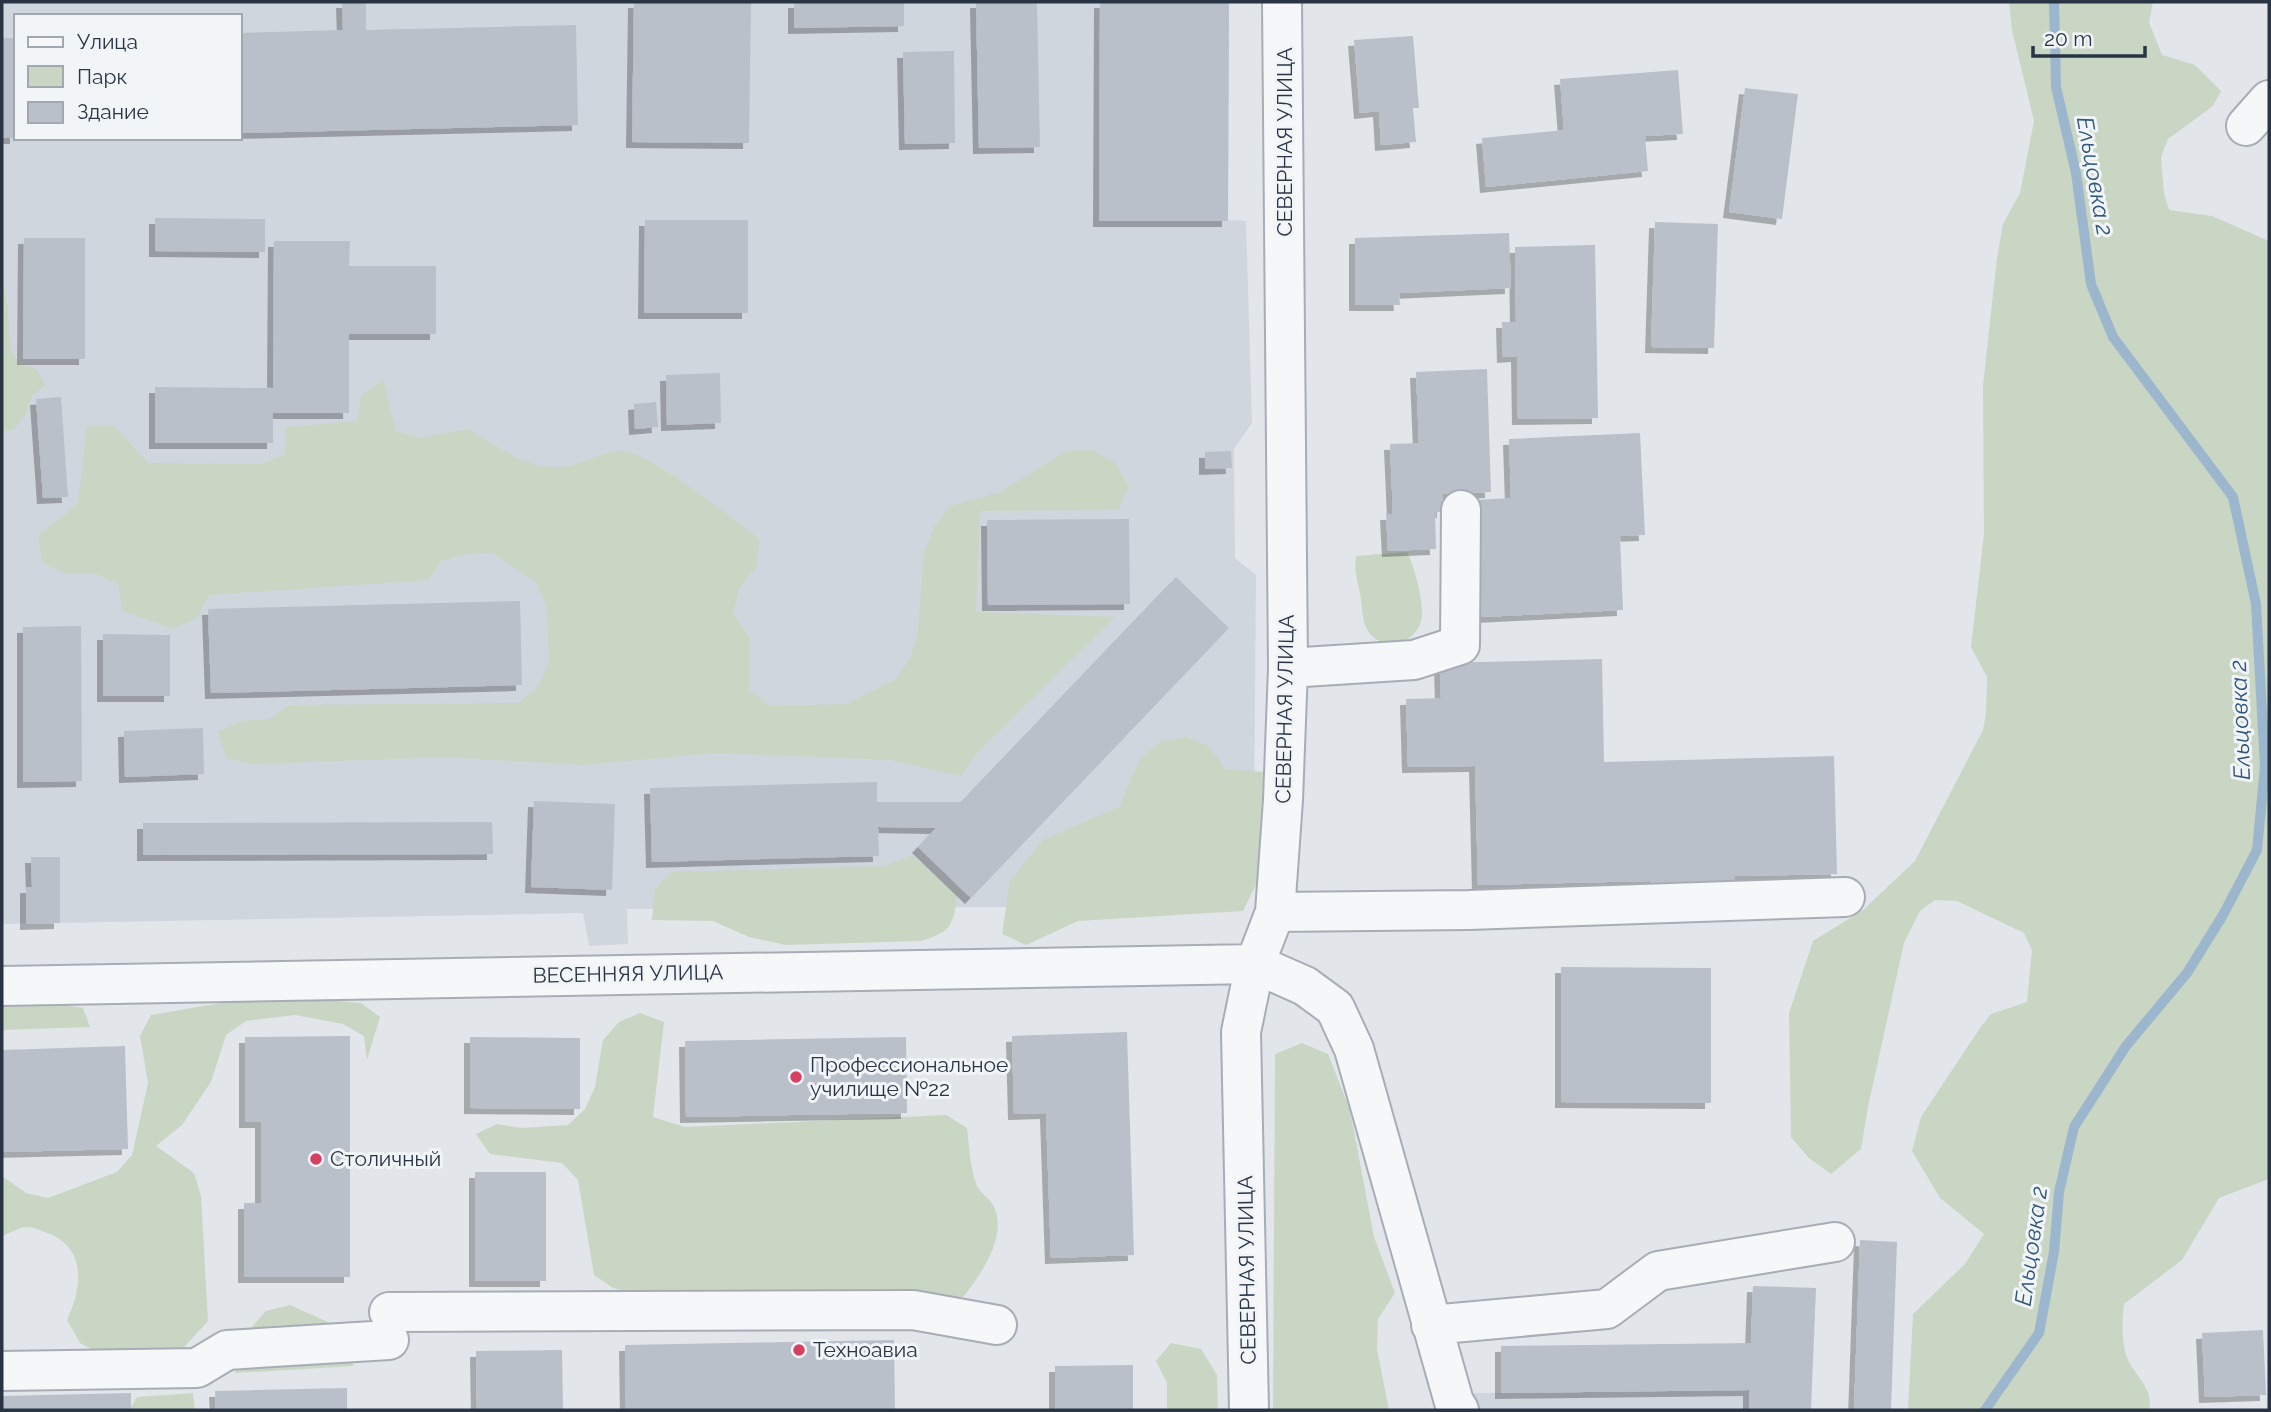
<svg xmlns="http://www.w3.org/2000/svg" width="2271" height="1412" viewBox="0 0 2271 1412" font-family="Raleway,sans-serif">
  <style>
    .built { fill: #d0d6de; fill-rule: evenodd }
    .green { fill: #c9d6c3 }
    .lines { fill: none; stroke-linecap: round; stroke-linejoin: round }
    .stream { stroke: #9cb7cd; stroke-width: 10 }
    .building { fill: #b9c0ca; filter: url(#shadow) }
    .minor-casing { stroke: #a7adb6; stroke-width: 42 }
    .minor { stroke: #f5f7f9; stroke-width: 38 }
    .poi-dot { fill: #d74161; stroke: #f2f5f8; stroke-width: 2.5 }
    .labels { text-anchor: middle; stroke-width: 6; stroke-linejoin: round; paint-order: stroke }
    .street-label { font-size: 21px; fill: #293545; stroke: #f2f5f8 }
    .poi-label { font-size: 21px; fill: #293545; stroke: #f2f5f8; text-anchor: start }
    .water-label { font-size: 23px; font-style: italic; fill: #30567b; stroke: #f2f5f8 }
  </style>
  <defs>
    <filter id="shadow"><feDropShadow dx="-6" dy="6" stdDeviation="0" flood-color="#0004"/></filter>
  </defs>
  <rect width="100%" height="100%" fill="#e2e6eb"/>
  <path class="built" d="M2,2H1229L1228,220L1246,221L1252,423L1234,449L1235,558L1256,575L1254,823L1194,906L627,909L628,944L589,946L583,913L2,924ZM16,16H240V138H16Z
    M1749,1390V1410H1436L1474,1393Z"/>
  <path class="green" d="M2009,2H2153L2149,22L2162,55L2195,65L2221,91L2213,106L2168,139L2161,157L2164,193L2169,210L2212,216L2269,241V1179L2219,1198L2182,1260L2124,1304C2122,1321 2121,1344 2128,1360C2136,1377 2154,1389 2149,1410H1908L1913,1314L1965,1264L1984,1234L1940,1198L1912,1151L1921,1117L1980,1028L1991,1014L2027,1002L2032,950L2024,933L1957,901L1935,900L1920,911L1904,943L1868,1107L1861,1149L1831,1174L1809,1158L1791,1137L1789,1013L1813,941L1863,910L1915,861L1983,730L1986,713L1987,677L1971,647L1984,534L1983,385L1997,258L2003,224L2020,193L2034,121L2012,30Z
    M2,274L8,308L10,347L19,364L36,369L46,385L32,396L26,414L14,429L2,432Z
    M383,380L396,431L419,438L469,429C500,448 534,475 573,465C587,461 605,451 620,451C649,450 733,520 760,539L756,567L739,588L733,614L749,637V689L770,706L846,704L895,680L911,657L918,631L924,552L934,527L950,506L1000,492L1067,451L1092,450L1115,463L1129,486L1118,510L980,511L976,612L1115,617L976,754L961,776L890,760L716,753L584,765L445,757L252,764L226,758L218,732L242,721L269,719L290,705L519,703L539,685L549,660L547,608L537,583L493,553L467,554L441,561L428,580L209,595L197,618L173,629L123,611L118,584L94,573L66,574L42,562L38,536L78,503L87,426H114L148,463L262,464L285,454L286,427L357,421L361,395Z
    M1407,552C1414,566 1423,598 1422,615C1420,646 1376,655 1365,625C1362,616 1362,604 1360,593C1357,580 1354,570 1356,556Z
    M1186,737L1210,747L1225,769L1264,772L1269,809L1267,862L1243,911L1078,921L1026,945L1002,934L1010,881L1043,840L1119,807L1140,759L1161,741Z
    M913,855L957,895C954,925 951,932 921,941L786,945L749,937L713,921L652,920L655,889L671,872L884,866Z
    M267,995L361,1003L380,1017L367,1060L364,1036L343,1024L295,1015L246,1021L226,1035L211,1082L182,1125L156,1146L194,1173L201,1196L208,1321L174,1358L102,1355L80,1343L67,1320C81,1290 88,1250 50,1234C44,1232 34,1227 28,1227C20,1227 10,1233 2,1236V1176L26,1193L48,1198L117,1172L132,1155L148,1083L140,1036L151,1015Z
    M15,996L83,1008L90,1027L2,1030V997Z
    M640,1013L664,1022L653,1117L685,1127L946,1115L967,1128C969,1146 970,1169 977,1186C981,1194 991,1199 994,1207C1012,1246 961,1300 937,1328L660,1300L613,1288L594,1275L578,1180L562,1163L490,1154L476,1134L497,1124L521,1128L568,1125L585,1109L595,1087L603,1040L619,1022Z
    M1302,1043L1328,1054L1350,1110L1374,1237L1395,1293L1378,1319L1377,1349L1389,1410H1273L1275,1054Z
    M290,1305L332,1324L354,1366L235,1373L237,1349L251,1328L266,1311Z
    M1171,1343L1201,1349L1217,1375L1218,1410H1167V1383L1156,1361Z
    M193,1393L195,1410H129L137,1397Z"/>
  <g class="lines">
    <path class="stream" d="M1985,1410L2039,1333L2054,1252L2059,1192L2074,1127L2126,1046L2187,973L2223,915L2257,850L2265,766L2256,604L2233,497L2113,337L2091,284L2076,173L2056,87L2054,2"/>
  </g>
  <path class="building" d="M342,2H366V30L576,25L578,125L240,133V33L343,30Z
    M634,2H751L749,143L632,142Z
    M794,2H904V26L794,28Z
    M976,2H1037L1040,147L979,148Z
    M1100,2H1229L1228,221H1099Z
    M1413,36L1419,108H1413L1416,142L1381,145L1379,111L1360,113L1354,40Z
    M2,38H16V138H2Z
    M954,51L955,143L905,144L903,52Z
    M1678,70L1683,134L1645,136L1648,171L1486,187L1482,138L1564,130L1560,79Z
    M1745,88L1798,94L1782,219L1729,212Z
    M155,218L265,219V252L155,251Z
    M645,220H748V313H644Z
    M1655,222L1718,224L1714,348L1651,347Z
    M1509,233L1511,288L1399,293L1400,305H1355V238Z
    M24,238H85V359H23Z
    M274,241H350L349,266H436V334H349V413H273V443H155V387L273,388Z
    M1595,245L1598,418L1518,419L1517,356L1503,357L1502,322H1516L1515,247Z
    M1487,369L1491,492L1442,494L1443,512H1435L1436,549L1388,551L1386,514H1393L1390,444L1419,443L1416,372Z
    M720,373L721,423L667,425L666,375Z
    M61,397L68,497L43,498L36,399Z
    M656,402L658,427L635,429L634,404Z
    M1640,433L1645,535L1620,536L1623,610L1482,617L1476,500L1511,498L1509,439Z
    M1231,451L1232,468L1205,469V452Z
    M1129,519L1130,604L988,605L987,520Z
    M1176,577L1229,628L971,898L918,847L936,828L878,827L879,856L652,862L650,788L877,782V802H961Z
    M520,601L522,685L211,693L208,609Z
    M81,626L82,781L23,782V627Z
    M103,634L170,635V696H103Z
    M1602,659L1604,762L1834,756L1837,874L1734,876L1735,895L1651,898L1650,881L1478,885L1475,766L1408,767L1406,699L1441,698L1440,663Z
    M203,728L204,774L125,777L124,731Z
    M534,801L615,804L612,890L531,887Z
    M492,822L493,854L143,855V823Z
    M31,857H60V923L26,924V887H32Z
    M1561,967L1711,968V1103L1561,1102Z
    M1127,1032L1134,1255L1051,1258L1046,1113L1014,1114L1012,1036Z
    M350,1036V1277H244V1203H261V1122H245V1037Z
    M470,1037L580,1038V1109L470,1108Z
    M906,1037L907,1113L686,1117L685,1041Z
    M125,1046L128,1149L2,1152V1050Z
    M475,1172H546V1281H475Z
    M1860,1240L1897,1242L1891,1410H1854Z
    M1753,1286L1816,1288L1811,1410H1749V1390L1501,1393V1346L1751,1343Z
    M2263,1330L2266,1395L2205,1397L2202,1333Z
    M894,1340L895,1410H626L625,1345Z
    M562,1350L563,1410H477L476,1351Z
    M1133,1365V1410H1055V1366Z
    M347,1388V1410H216L215,1391Z
    M131,1393V1410H2V1396Z"/>
  <g class="lines">
    <g class="minor-casing">
      <path id="minor" d="M2246,126L2269,100
        M1288,668L1414,660L1460,645L1461,510
        M1275,912L1469,910L1845,897
        M2,986L1255,964L1305,986L1335,1008L1354,1049L1454,1402L1459,1410
        M389,1312L913,1310L997,1325
        M1431,1325L1607,1309L1658,1271L1835,1242
        M2,1371L197,1368L227,1350L389,1340
        M1249,1410L1241,1032L1255,964L1275,912L1283,800L1288,668L1282,2"/>
    </g>
    <use href="#minor" class="minor"/>
  </g>
  <g class="poi-dot">
    <circle cx="796" cy="1077" r="7"/>
    <circle cx="316" cy="1159" r="7"/>
    <circle cx="799" cy="1350" r="7"/>
  </g>
  <g class="labels">
    <g class="street-label">
      <text transform="translate(1285 142) rotate(-90)" y="7">СЕВЕРНАЯ УЛИЦА</text>
      <text transform="translate(1285 709) rotate(-89)" y="7">СЕВЕРНАЯ УЛИЦА</text>
      <text transform="translate(628 974) rotate(-1)" y="7">ВЕСЕННЯЯ УЛИЦА</text>
      <text transform="translate(1247 1270) rotate(-91)" y="7">СЕВЕРНАЯ УЛИЦА</text>
    </g>
    <g class="poi-label">
      <text x="810" y="1072">Профессиональное<tspan x="810" dy="24">училище №22</tspan></text>
      <text x="330" y="1166">Столичный</text>
      <text x="813" y="1357">Техноавиа</text>
    </g>
    <g class="water-label">
      <text transform="translate(2095 176) rotate(80)" y="8">Ельцовка 2</text>
      <text transform="translate(2240 720) rotate(-92)" y="8">Ельцовка 2</text>
      <text transform="translate(2031 1246) rotate(-82)" y="8">Ельцовка 2</text>
    </g>
  </g>
  <rect width="2271" height="1412" fill="none" stroke="#293545" stroke-width="7"/>
  <rect x="14" y="14" width="228" height="126" fill="#f2f5f8" stroke="#a2a8b0" stroke-width="2"/>
  <rect x="28" y="37" width="35" height="10" fill="#f5f7f9" stroke="#a2a8b0" stroke-width="2"/>
  <text x="77" y="49" font-size="21" fill="#293545">Улица</text>
  <rect x="28" y="66" width="35" height="21" fill="#c9d6c3" stroke="#a2a8b0" stroke-width="2"/>
  <text x="77" y="84" font-size="21" fill="#293545">Парк</text>
  <rect x="28" y="102" width="35" height="21" fill="#b9c0ca" stroke="#a2a8b0" stroke-width="2"/>
  <text x="77" y="119" font-size="21" fill="#293545">Здание</text>
  <path d="M2033 46v10h112v-10" fill="none" stroke="#293545" stroke-width="3.5"/>
  <text x="2044" y="46" font-size="21" fill="#293545" stroke="#f2f5f8" stroke-width="5" paint-order="stroke">20 m</text>
</svg>
